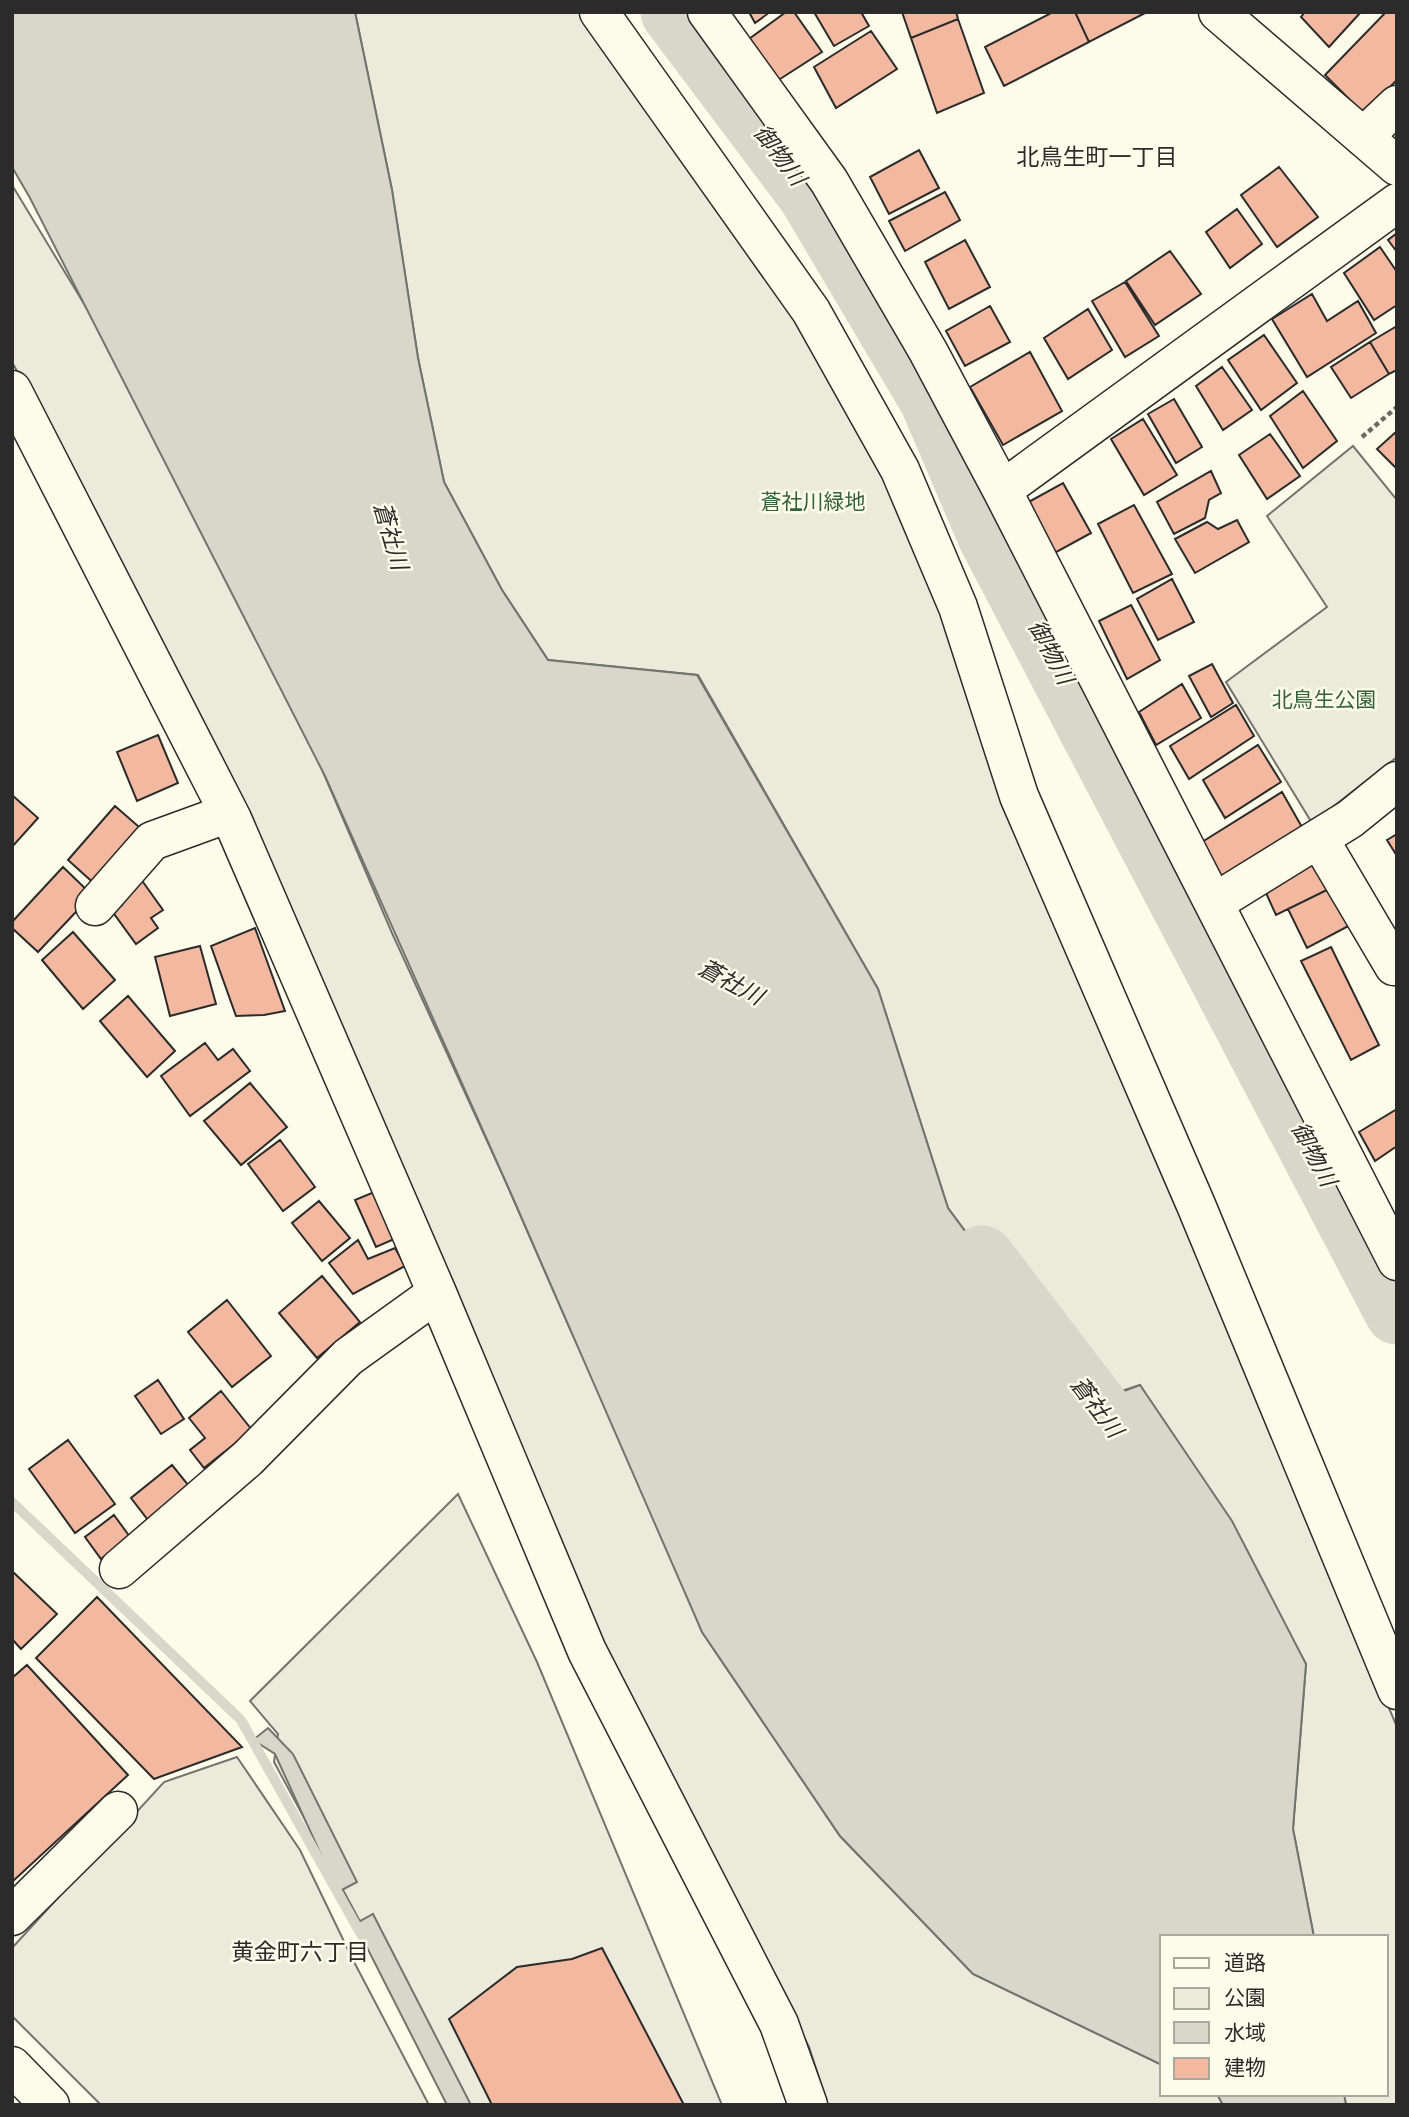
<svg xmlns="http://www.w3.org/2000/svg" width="1409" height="2117" viewBox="0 0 1409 2117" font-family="'Sofia Sans Condensed','Noto Sans JP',sans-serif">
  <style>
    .green { fill: #ecebdb; stroke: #74746e; stroke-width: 2 }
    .parking { fill: #eceadb; stroke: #74746e; stroke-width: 2 }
    .water { fill: #d8d7c9; stroke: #74746e; stroke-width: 2 }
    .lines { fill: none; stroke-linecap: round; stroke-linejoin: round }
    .stream { stroke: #d8d7c9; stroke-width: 10 }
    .river { stroke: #d8d7c9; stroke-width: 65 }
    .building { fill: #f2b8a0; stroke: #2b2b2b; stroke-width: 2 }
    .minor-casing { stroke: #2b2b2b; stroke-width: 41 }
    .path { stroke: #6a6964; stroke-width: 4.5; stroke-dasharray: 5 3.5; stroke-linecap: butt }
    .minor { stroke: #fdfbea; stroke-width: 38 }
    .labels { text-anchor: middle; stroke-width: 5; stroke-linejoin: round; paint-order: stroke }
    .park-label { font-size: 21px; fill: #34623c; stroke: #fdfbea }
    .water-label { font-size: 23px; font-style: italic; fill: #2b2b2b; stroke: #fdfbea }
    .neighbourhood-label { font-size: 23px; fill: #2b2b2b; stroke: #fdfbea }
  </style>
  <rect width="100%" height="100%" fill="#fdfbea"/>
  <path class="green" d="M355,12H579L777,288L877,459L937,588L1224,1316L1397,1727V2105H1346L1344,2094H1386V1937H1314L1293,1829L1306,1664L1140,1385L1091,1401L948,1208L878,989L698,675L548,660L502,590L444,482L418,358L392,190Z
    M12,185L129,378L308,737L392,933L504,1178L570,1329L651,1504L702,1632L840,1836L973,1974L1162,2065V2094H1217L1223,2105H828L809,2047L603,1642L93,509L12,362Z
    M1353,446L1397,500V757L1312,823L1226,682L1327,607L1267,516Z"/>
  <path class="parking" d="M458,1494L537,1662L722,2105H459L274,1762L278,1734L250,1701Z
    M237,1757L300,1850L352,1958L429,2105H101L12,2016V1948L164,1782Z"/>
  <path class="water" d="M12,12H355L392,190L418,358L444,482L502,590L548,660L697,675L878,989L948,1208L1092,1403L1140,1385L1232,1521L1306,1664L1293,1829L1314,1937H1162V2065L973,1974L840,1836L702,1632L513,1198L325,776L30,198L12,167Z
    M268,1728L293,1754L357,1882L338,1892L275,1754L253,1740Z
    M373,1914L471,2105H447L355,1924Z
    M1217,2094H1344L1346,2105H1223Z"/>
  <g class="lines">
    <path class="stream" d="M12,1502L241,1720L362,1936"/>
    <path class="river" d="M673,12L810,194L932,400L990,536L1397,1312
      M982,1258L1141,1466"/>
  </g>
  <path class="building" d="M749,12H770L755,23Z
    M786,12H794L822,52L777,81L749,39Z
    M814,12H861L869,26L834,46Z
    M902,12H956L958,19L911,38Z
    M1053,12H1075L1089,42L1004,86L985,47Z
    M1075,12H1147L1089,42Z
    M1305,12H1360V13L1329,47L1301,17Z
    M1386,12H1397V80L1363,113L1325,75Z
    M958,19L984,93L937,113L911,38Z
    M871,31L897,69L836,108L814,67Z
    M919,150L939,188L889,214L870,177Z
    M1279,167L1318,217L1277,247L1241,195Z
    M945,192L960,220L905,251L889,221Z
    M1237,209L1262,244L1230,268L1206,232Z
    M1397,233V252L1388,240Z
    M965,240L990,287L949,309L925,262Z
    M1380,247L1397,272V305L1374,320L1344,273Z
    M1170,251L1201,294L1155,325L1126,281Z
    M1125,282L1159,336L1125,357L1092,301Z
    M1312,294L1327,321L1358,301L1376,333L1307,377L1272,319Z
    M990,306L1010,342L965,366L946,331Z
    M1088,309L1112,350L1068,379L1044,338Z
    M1397,326V370L1389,374L1370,342Z
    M1264,335L1297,383L1261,410L1228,360Z
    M1370,342L1389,374L1351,398L1331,367Z
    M1030,352L1062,411L1003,445L970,387Z
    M1222,367L1252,410L1223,430L1196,386Z
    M1303,391L1337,441L1303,468L1270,416Z
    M1174,399L1202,447L1176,463L1148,414Z
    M1143,419L1177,475L1144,495L1111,439Z
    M1397,431V469L1377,449Z
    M1270,434L1300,476L1267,499L1239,455Z
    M1211,471L1221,493L1209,500L1205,518L1174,534L1157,502Z
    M1063,483L1091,533L1051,555L1025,504Z
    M1134,505L1172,574L1133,593L1098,524Z
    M1237,520L1249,542L1195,573L1175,539L1207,522L1218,529Z
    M1172,579L1194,622L1158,640L1137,599Z
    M1131,605L1160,660L1127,679L1099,621Z
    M1212,664L1233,703L1211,717L1189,676Z
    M1182,684L1201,718L1156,745L1139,712Z
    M1236,705L1254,736L1189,779L1170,746Z
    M158,735L178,783L137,801L117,752Z
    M1258,745L1281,782L1225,818L1203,780Z
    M1282,792L1303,829L1224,880L1202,842Z
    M12,795L38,818L12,847Z
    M115,806L146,833L98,887L68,860Z
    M1397,834V856L1387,840Z
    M1321,851L1337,885L1276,915L1261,882Z
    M63,867L92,895L38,952L12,928V922Z
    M138,875L163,910L151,918L158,928L136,944L112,911L122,905L113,893Z
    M1337,885L1356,922L1307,948L1288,909Z
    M255,928L285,1011L264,1015L236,1016L211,946Z
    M73,932L115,980L83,1009L42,960Z
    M200,946L216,1004L170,1016L155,957Z
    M1331,947L1379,1045L1351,1060L1301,961Z
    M128,996L175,1051L147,1077L100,1021Z
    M205,1043L218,1060L233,1049L250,1071L190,1116L161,1076Z
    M250,1083L287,1127L241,1165L204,1121Z
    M1397,1109V1146L1375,1161L1359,1132Z
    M280,1140L315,1187L283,1211L248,1164Z
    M379,1190L399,1237L376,1247L355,1200Z
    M319,1201L350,1238L322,1261L292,1223Z
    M358,1240L368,1259L395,1248L405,1266L353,1294L329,1263Z
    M322,1276L360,1322L317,1358L279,1313Z
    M227,1300L271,1356L232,1387L188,1332Z
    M158,1380L184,1419L161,1434L135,1396Z
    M221,1391L252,1430L204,1468L190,1450L205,1438L189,1418Z
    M68,1440L115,1504L75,1533L29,1469Z
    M172,1465L189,1486L148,1520L131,1498Z
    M114,1515L130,1537L101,1559L85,1537Z
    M12,1571L57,1614L21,1649L12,1639Z
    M97,1597L242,1747L154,1779L36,1658Z
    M27,1665L128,1775L12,1882V1678Z
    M602,1948L684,2105H492L449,2019L517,1967L572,1959Z"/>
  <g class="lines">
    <g class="minor-casing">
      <path id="minor" d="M599,12L811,311L900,470L958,607L1019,796L1196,1205L1397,1690
        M707,12L829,181L928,351L1002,490L1397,1261
        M1218,12L1397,166
        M1363,137L1397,105
        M12,390L232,819L437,1293L587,1651L779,2024L808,2105
        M1002,490L1397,203
        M1319,839L1394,966L1397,964
        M1214,903L1350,819L1397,781
        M95,906L152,841L229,813
        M119,1569L247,1459L348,1357L437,1293
        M12,1916L118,1811
        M12,2066L50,2105"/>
    </g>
    <path class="path" d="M1362,437L1397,407"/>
    <use href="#minor" class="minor"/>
  </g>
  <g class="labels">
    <g class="park-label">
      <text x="813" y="509">蒼社川緑地</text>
      <text x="1324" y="707">北鳥生公園</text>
    </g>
    <g class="water-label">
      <text transform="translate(780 155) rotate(53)" y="8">御物川</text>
      <text transform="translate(391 536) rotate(74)" y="8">蒼社川</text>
      <text transform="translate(1051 652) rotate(62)" y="8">御物川</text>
      <text transform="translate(731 982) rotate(28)" y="8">蒼社川</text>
      <text transform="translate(1314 1154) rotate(62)" y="8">御物川</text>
      <text transform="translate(1097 1407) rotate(53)" y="8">蒼社川</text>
    </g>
    <g class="neighbourhood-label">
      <text x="1097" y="165">北鳥生町一丁目</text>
      <text x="300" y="1960">黄金町六丁目</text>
    </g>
  </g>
  <rect width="1409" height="2117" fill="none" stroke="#2b2b2b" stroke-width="28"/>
  <rect x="1160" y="1935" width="228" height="161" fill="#fdfbea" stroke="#a9a89e" stroke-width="2"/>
  <rect x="1174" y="1958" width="35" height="10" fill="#fdfbea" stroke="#a9a89e" stroke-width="2"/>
  <text x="1224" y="1970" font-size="21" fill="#2b2b2b">道路</text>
  <rect x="1174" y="1988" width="35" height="21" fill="#ecebdb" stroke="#a9a89e" stroke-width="2"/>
  <text x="1224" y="2005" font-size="21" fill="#2b2b2b">公園</text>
  <rect x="1174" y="2022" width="35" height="21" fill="#d8d7c9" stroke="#a9a89e" stroke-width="2"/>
  <text x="1224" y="2040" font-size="21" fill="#2b2b2b">水域</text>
  <rect x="1174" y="2058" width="35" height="21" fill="#f2b8a0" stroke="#a9a89e" stroke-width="2"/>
  <text x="1224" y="2075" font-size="21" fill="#2b2b2b">建物</text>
</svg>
